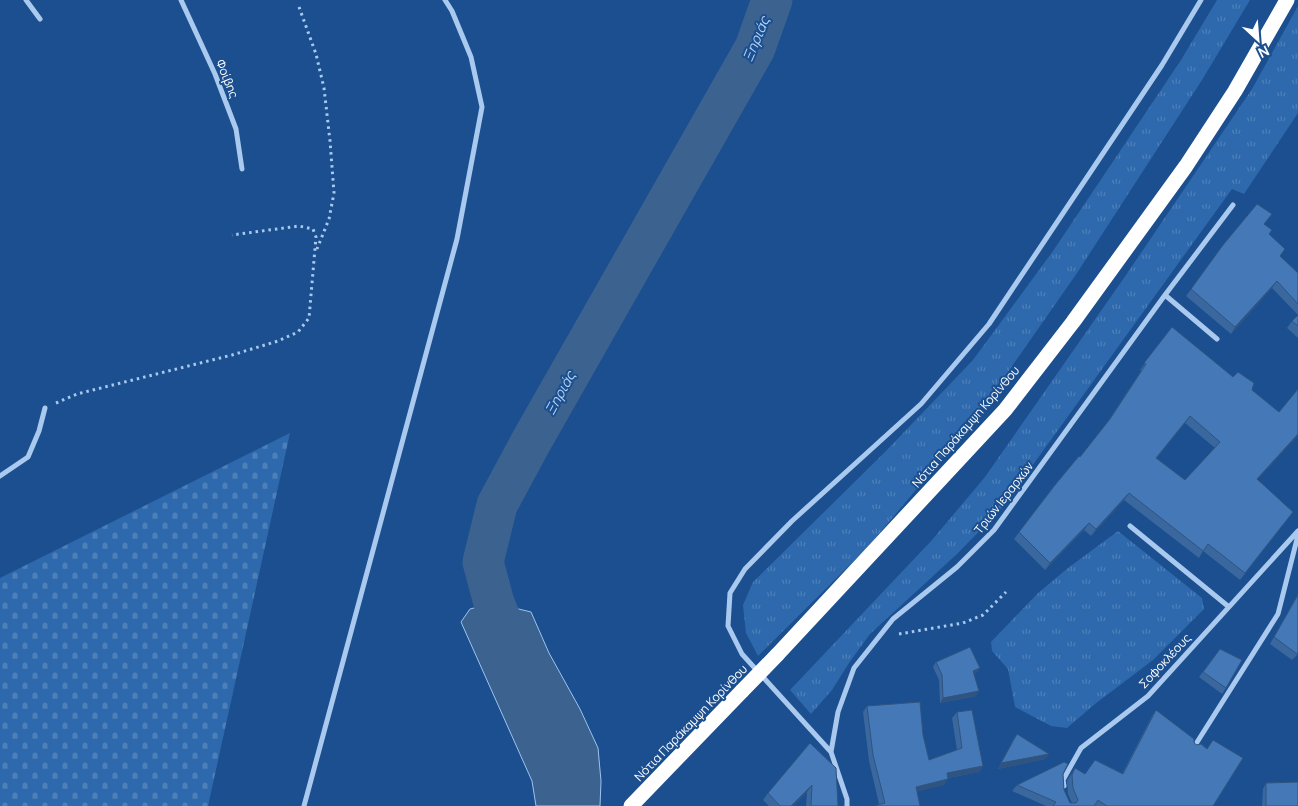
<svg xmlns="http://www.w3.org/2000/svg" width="1298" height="806" viewBox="0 0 1298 806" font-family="Manrope,sans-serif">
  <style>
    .grass { fill: url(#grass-tufts) }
    .cemetery { fill: url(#cemetery-stones) }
    .water { fill: #3c6290; stroke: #9cc4f0 }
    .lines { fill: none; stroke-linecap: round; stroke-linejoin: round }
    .river { stroke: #3c6290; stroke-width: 41 }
    .path { stroke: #a9c9ee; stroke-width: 3; stroke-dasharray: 2.5 4; stroke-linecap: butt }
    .street { stroke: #a9c9ee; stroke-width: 5 }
    .highway { stroke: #fff; stroke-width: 15 }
    .highway-bridge { stroke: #fff; stroke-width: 15 }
    .wall { fill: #3a679d; fill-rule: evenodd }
    .shaded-wall { fill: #305480 }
    .building { fill: #4478b7; stroke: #305480; fill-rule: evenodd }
    .labels { text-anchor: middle; stroke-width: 4; stroke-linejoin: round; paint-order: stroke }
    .street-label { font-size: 12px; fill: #fff; stroke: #1b4f8f }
    .water-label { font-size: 14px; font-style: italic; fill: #b5d3f5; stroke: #1b4f8f }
  </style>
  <defs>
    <pattern id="grass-tufts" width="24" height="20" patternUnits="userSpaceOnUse" patternTransform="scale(1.25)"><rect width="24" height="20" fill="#2e69ad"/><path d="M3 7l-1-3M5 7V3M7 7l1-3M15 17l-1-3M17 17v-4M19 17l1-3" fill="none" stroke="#4d80b9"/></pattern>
    <pattern id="cemetery-stones" width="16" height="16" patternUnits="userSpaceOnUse" patternTransform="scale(1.25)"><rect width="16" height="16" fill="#2e69ad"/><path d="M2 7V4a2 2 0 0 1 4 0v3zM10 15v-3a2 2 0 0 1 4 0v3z" fill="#4d80b9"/></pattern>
  </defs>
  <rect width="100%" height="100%" fill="#1b4f8f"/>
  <path class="grass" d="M1217,0H1250L1202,80L1077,273L973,422L867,548L758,656L746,633L743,605L753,582L885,452L973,360L1053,251L1181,60Z
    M1298,6V113L1244,194L1232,189L1001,509L957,554L870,634L849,663L832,690L811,714L790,690L932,540L985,477L1126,275L1252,89Z
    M1118,531L1202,598L1204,609L1153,660L1095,704L1067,728L1051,726L1015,707L1008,669L992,651L991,642L1038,593L1068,568Z"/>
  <path class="cemetery" d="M290,433L208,806H0V578Z"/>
  <path class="water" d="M494,603L531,612L549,653L580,709L598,748L601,781L600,806H536L532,781L461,622L470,609Z"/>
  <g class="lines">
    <path class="river" d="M515,655L494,603L483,562L497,505L532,440L755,48L772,0"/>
    <path class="path" d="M299,7L316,54L324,88L330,141L334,193L329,219L317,249
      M56,403L77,394L232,355L278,341L298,332L309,318L316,237L313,229L299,226L232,235
      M899,634L963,623L983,615L1006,592"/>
    <path class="street" d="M26,0L40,19
      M181,0L215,74L236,129L242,169
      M1165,295L1217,339
      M0,476L28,457L39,431L45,408
      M1130,526L1229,607
      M1194,747L1278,614L1298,535
      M831,752L742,654L728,626L730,593L745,569L792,521L921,404L989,324L1162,65L1201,0
      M1064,786L1063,780L1081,748L1148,696L1298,531
      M304,806L457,239L482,107L471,57L452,11L445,0
      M847,806V799L831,752L838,712L854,668L893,619L957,567L994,530L1165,295L1233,205"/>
    <path class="highway" d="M777,655L1005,410L1073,322L1186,166L1235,91L1287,0
      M631,806L742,691"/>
    <path class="highway-bridge" d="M742,691L777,655"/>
  </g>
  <path class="wall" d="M1264,224L1280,256L1298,273V338L1287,328L1292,321L1298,315L1272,288L1231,334L1186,296L1223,245Z
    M1172,327L1233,377L1252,390L1258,480L1293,512L1240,580L1203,551L1199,558L1124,500L1091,536L1084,530L1045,570L1014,539L1055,485L1080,457L1108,421L1141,371L1140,370ZM1185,423L1215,448L1185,480L1156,459Z
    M1298,594V654L1292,660L1270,644Z
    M1220,649L1226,688L1222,694L1199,677Z
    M936,662L980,668L977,672L974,673L976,696L940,703L939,680L933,667Z
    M867,706L929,760L957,750L952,718L957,712L983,766L979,772L948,778L944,785L917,791L920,806H876L879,804L869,761L863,712Z
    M1156,710L1194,742L1213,806H1046L1012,791L1017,785L1063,774L1064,790L1070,803H1072L1068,794L1067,781L1075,768L1085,774H1122L1152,716Z
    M1017,734L1049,754L1045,759L998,769L1013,740Z
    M810,743L838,806H806L807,792L793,806H769L763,800L768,793Z
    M1266,783L1298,806H1262L1263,789Z"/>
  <path class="shaded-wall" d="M1277,281L1272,288L1231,334L1235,327Z
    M1190,416L1185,423L1151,465L1156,458Z
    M1298,434V436L1252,486L1257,479Z
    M1129,493L1124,500L1091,536L1096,529Z
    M1089,523L1084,530L1045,570L1050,563Z
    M980,668L977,672L970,675L973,671Z
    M979,691L976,696L940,703L943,698Z
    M1049,754L1045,759L998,769L1001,763Z
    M983,766L979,772L942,779L947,773Z
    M948,779L944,785L912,793L916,787Z
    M812,785L807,792L793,806H791Z"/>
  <path class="building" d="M1257,204L1272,214L1264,224L1272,230L1269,234L1285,249L1280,256L1298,273V304L1277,281L1235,327L1191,289L1223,245Z
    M1298,315V326L1292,321Z
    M1172,327L1233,377L1238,372L1254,383L1252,390L1279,412L1298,389V434L1257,479L1293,512L1245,573L1208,544L1203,551L1129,493L1096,529L1089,523L1050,563L1019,532L1055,485L1079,456L1080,457L1110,419L1146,364L1144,363ZM1190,416L1220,442L1185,480L1156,458Z
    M1298,595V652L1297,654L1274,637Z
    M970,647L980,668L973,671L979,691L943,698L942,675L936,662Z
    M1220,649L1242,660L1226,688L1203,672Z
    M920,702L923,735L929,760L962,748L957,712L972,710L983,766L947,773L948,779L916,787L920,806H877V805L885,803L873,755L867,706Z
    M1156,710L1194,739V742L1196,745L1201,744L1207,749L1213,740L1243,758L1213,806H1107L1098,800L1094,806H1053L1056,802L1017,785L1064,762L1068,764L1063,774L1064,790L1070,803H1076L1078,800L1073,788L1072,775L1075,768L1085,774L1095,760L1123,774Z
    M1017,734L1049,754L1001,763Z
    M810,743L836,768L838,806H811L812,785L791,806H780L768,793Z
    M1298,782V806H1266V783Z"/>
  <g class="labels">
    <g class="street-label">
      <text transform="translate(227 79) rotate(68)" y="4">Φοίβης</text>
      <text transform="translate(966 427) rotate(-49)" y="4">Νότια Παράκαμψη Κορίνθου</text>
      <text transform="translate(1004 498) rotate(-52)" y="4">Τριών Ιεραρχών</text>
      <text transform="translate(1165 661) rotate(-47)" y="4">Σοφοκλέους</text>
      <text transform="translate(691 723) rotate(-46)" y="4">Νότια Παράκαμψη Κορίνθου</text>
    </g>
    <g class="water-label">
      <text transform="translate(756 39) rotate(-67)" y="5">Ξηριάς</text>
      <text transform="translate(560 393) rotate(-61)" y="5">Ξηριάς</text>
    </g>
  </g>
  <g transform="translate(1258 40) rotate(154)" stroke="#1b4f8f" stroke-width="4" paint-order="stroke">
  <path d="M0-4L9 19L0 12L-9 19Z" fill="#ffffff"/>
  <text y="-8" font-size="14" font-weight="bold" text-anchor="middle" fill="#ffffff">N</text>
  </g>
</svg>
